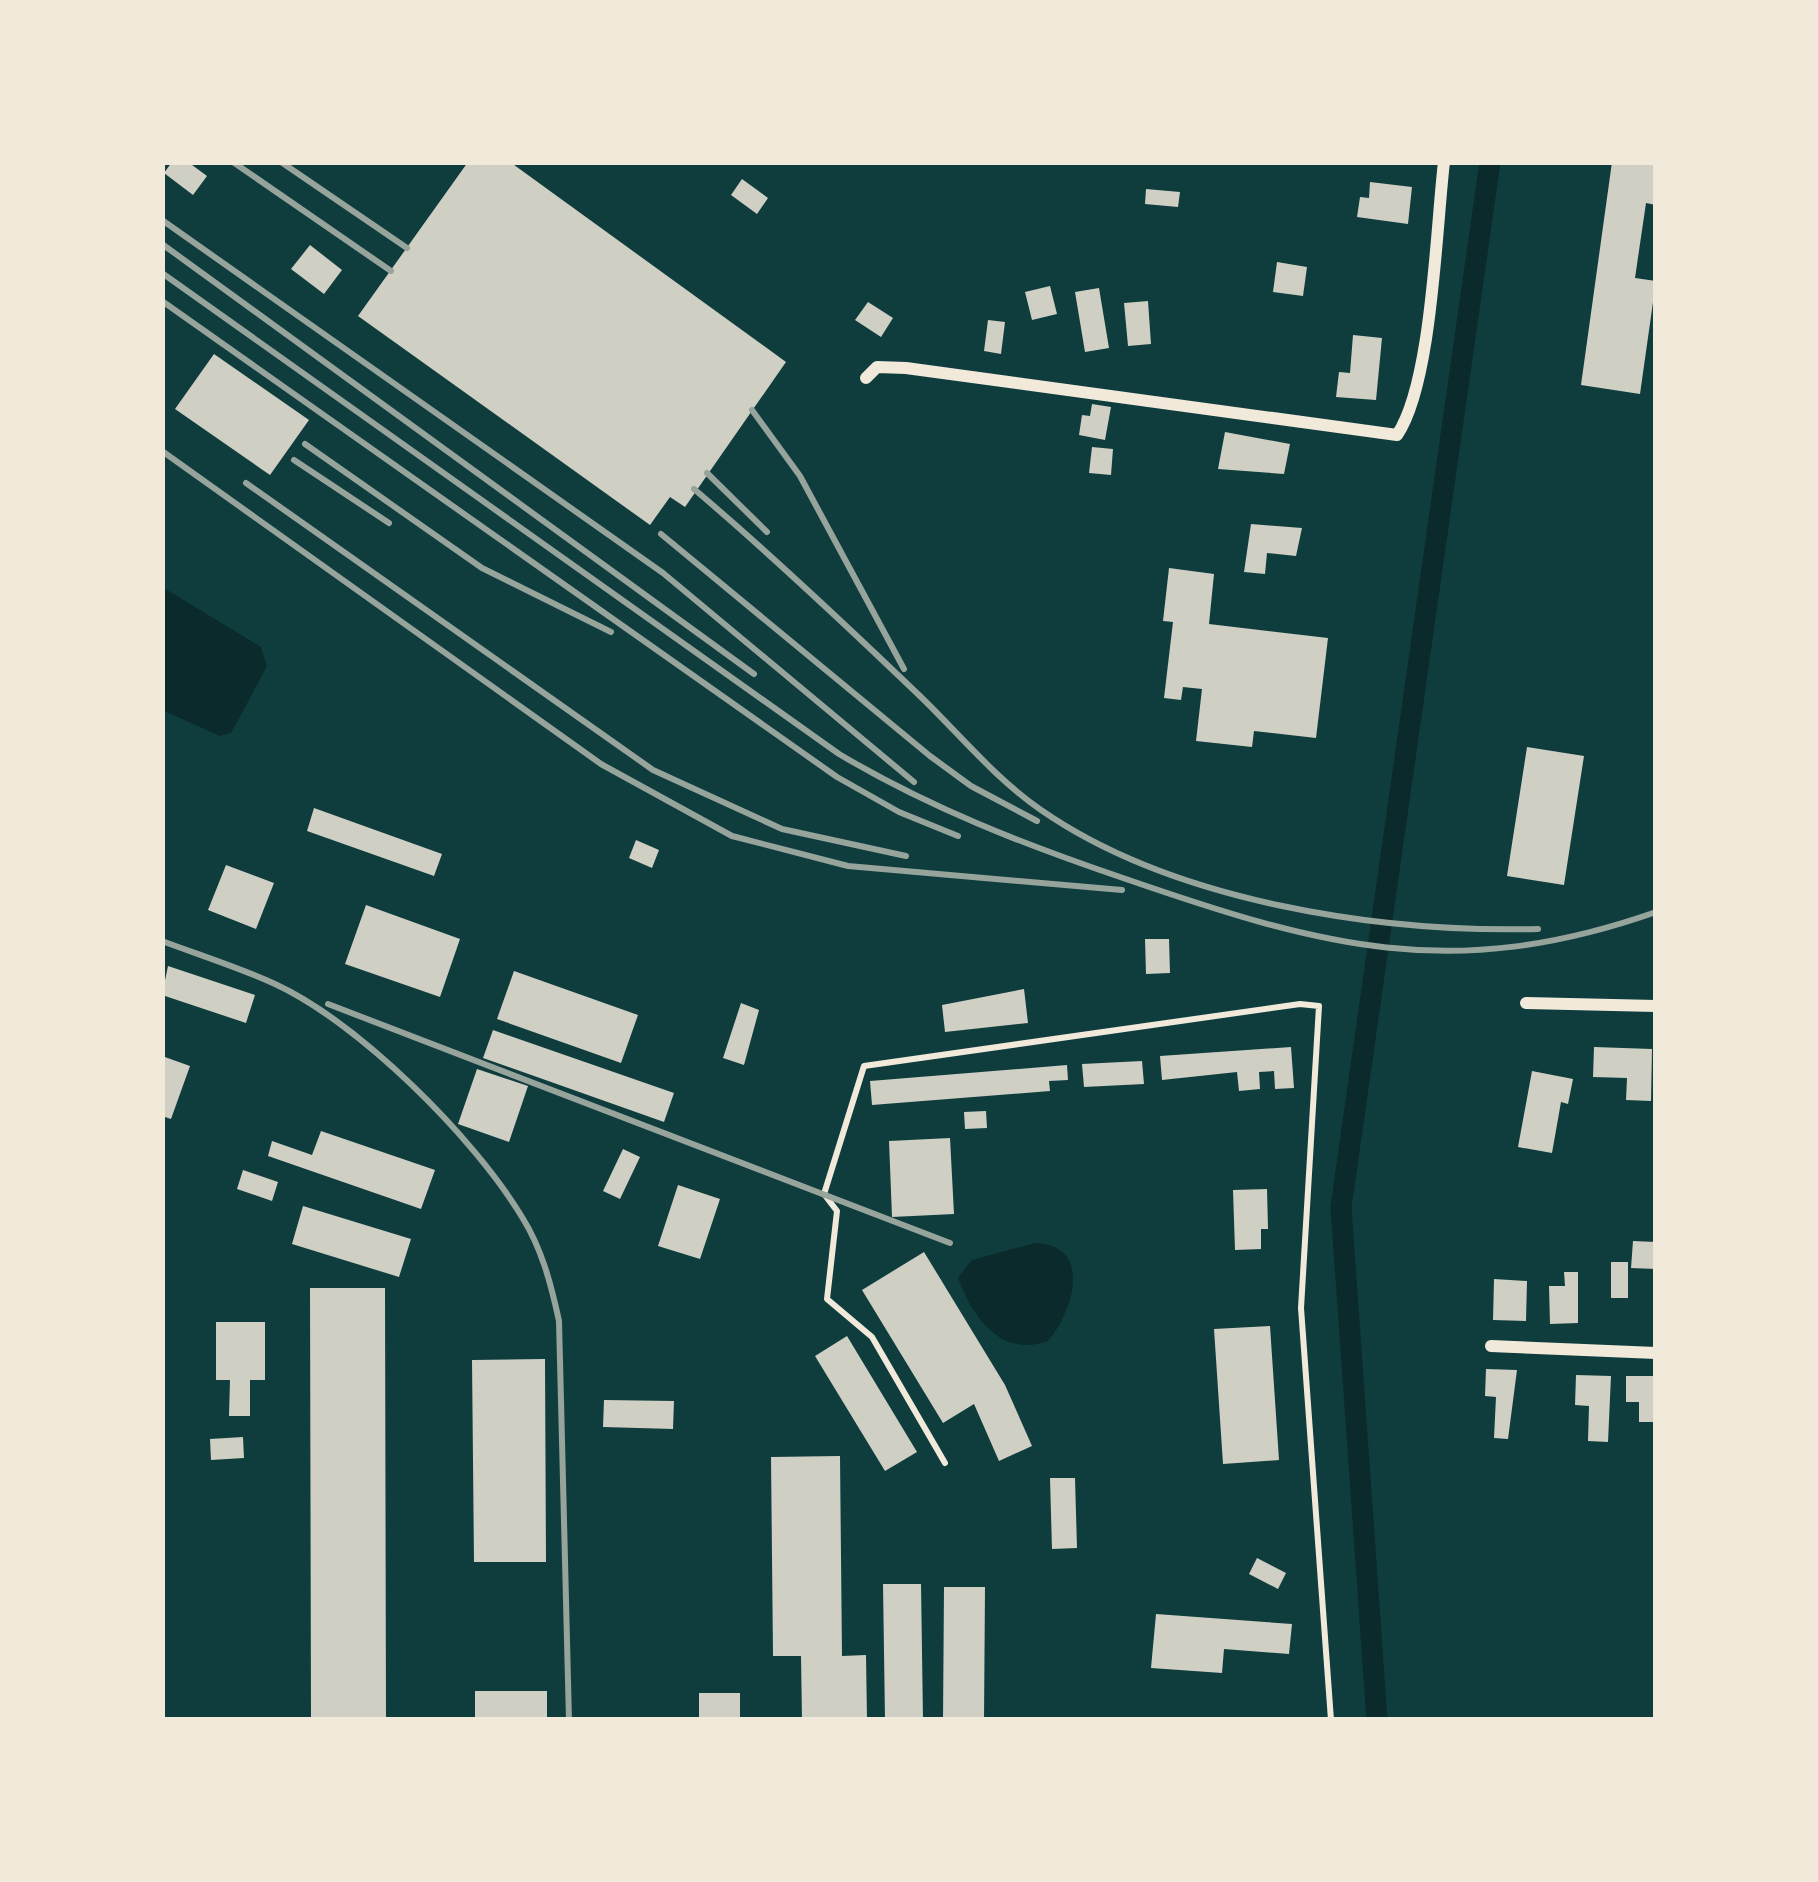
<svg xmlns="http://www.w3.org/2000/svg" width="1818" height="1882" viewBox="0 0 1818 1882" font-family="Spectral,serif">
  <style>
    .water { fill: #0a2a2b }
    .lines { fill: none; stroke-linecap: round; stroke-linejoin: round }
    .canal { stroke: #0a2a2b; stroke-width: 21 }
    .building { fill: #cfcfc3 }
    .service { stroke: #f1e9da; stroke-width: 6 }
    .minor { stroke: #f1e9da; stroke-width: 12 }
    .rail { stroke: #97a49c; stroke-width: 6 }
  </style>
  <rect width="100%" height="100%" fill="#0f3d3e"/>
  <path class="water" d="M162,587L261,647L267,666L231,733L220,736L162,710Z
    M1035,1243C1094,1245 1073,1312 1048,1341C1001,1358 973,1318 958,1278L972,1260Z"/>
  <g class="lines">
    <path class="canal" d="M1377,1720L1341,1207L1490,162"/>
  </g>
  <path class="building" d="M172,162H188L207,176L193,195L164,173Z
    M468,162H510L786,362L685,507L670,497L650,525L358,316Z
    M1612,162H1656V205L1646,203L1635,278L1656,281L1640,394L1581,385Z
    M742,179L768,198L757,214L731,195Z
    M1370,182L1412,187L1408,224L1357,217L1360,197L1369,198Z
    M1146,189L1180,192L1178,207L1145,204Z
    M310,245L342,270L324,294L291,269Z
    M1277,262L1307,267L1303,296L1273,292Z
    M1050,286L1057,314L1032,320L1025,292Z
    M1099,288L1109,348L1085,352L1075,292Z
    M1148,301L1151,344L1128,346L1124,303Z
    M868,302L893,318L881,337L855,320Z
    M988,320L1005,322L1001,354L984,351Z
    M1353,335L1382,338L1376,400L1336,397L1339,372L1350,373Z
    M214,354L309,420L270,475L175,409Z
    M1092,404L1111,407L1105,440L1079,435L1082,415L1090,416Z
    M1225,432L1290,444L1284,474L1218,469Z
    M1092,447L1113,449L1111,475L1089,473Z
    M1251,524L1302,528L1296,556L1267,553L1265,574L1244,572Z
    M1169,568L1214,574L1209,624L1328,638L1316,738L1254,731L1252,747L1196,741L1202,689L1183,687L1181,700L1164,698L1173,622L1163,621Z
    M1527,747L1584,756L1564,885L1507,876Z
    M314,808L442,854L434,876L307,831Z
    M636,840L659,850L652,868L629,858Z
    M226,865L274,883L256,929L208,910Z
    M366,905L460,939L440,997L345,964Z
    M1145,939H1169L1170,973L1146,974Z
    M168,966L255,995L246,1023L162,995Z
    M514,971L638,1015L621,1063L497,1019Z
    M1024,989L1028,1023L945,1032L942,1005Z
    M741,1003L759,1010L744,1065L723,1058Z
    M493,1030L674,1093L664,1122L483,1058Z
    M1291,1047L1294,1088L1275,1089L1274,1071L1259,1072L1260,1089L1239,1091L1237,1072L1162,1080L1160,1056Z
    M1594,1047L1652,1049L1651,1101L1626,1100L1627,1078L1593,1077Z
    M162,1056L190,1066L171,1119L162,1116Z
    M1142,1061L1144,1084L1084,1087L1082,1064Z
    M1067,1065L1068,1080L1049,1081L1050,1091L872,1105L870,1081Z
    M477,1069L528,1086L509,1142L458,1124Z
    M1532,1071L1573,1079L1568,1104L1561,1102L1552,1153L1518,1147Z
    M986,1111L987,1128L965,1129L964,1112Z
    M321,1131L435,1170L421,1209L268,1156L272,1141L312,1155Z
    M950,1138L954,1214L892,1217L889,1141Z
    M623,1149L640,1157L620,1199L603,1191Z
    M243,1170L278,1182L272,1201L237,1189Z
    M678,1185L720,1199L700,1259L658,1246Z
    M1267,1189L1268,1229H1261V1249L1235,1250L1233,1190Z
    M303,1206L411,1239L399,1277L292,1244Z
    M1633,1241L1656,1242V1269L1631,1268Z
    M924,1252L1005,1385L1032,1446L999,1461L974,1404L943,1423L862,1290Z
    M1611,1262H1628V1298H1611Z
    M1564,1272H1578V1323L1550,1324L1549,1286H1565Z
    M1494,1279L1527,1281L1526,1321L1493,1320Z
    M310,1288H385L386,1720H311Z
    M216,1322H265V1380H250V1416H229L230,1380H216Z
    M1270,1326L1279,1460L1223,1464L1214,1329Z
    M847,1336L917,1452L885,1471L815,1356Z
    M545,1359L546,1562H474L472,1360Z
    M1486,1369L1517,1370L1508,1439L1494,1438L1496,1397L1485,1396Z
    M1576,1375L1611,1376L1608,1442L1588,1441L1589,1406L1575,1405Z
    M1626,1376H1656V1422H1639V1402H1626Z
    M604,1400L674,1401L673,1429L603,1427Z
    M243,1437L244,1458L211,1460L210,1439Z
    M840,1456L842,1656L866,1655L867,1720H802L801,1656H773L771,1457Z
    M1050,1478H1075L1077,1548L1052,1549Z
    M1257,1558L1286,1573L1278,1589L1249,1574Z
    M883,1584H921L923,1720H885Z
    M944,1587H985L984,1720H943Z
    M1156,1614L1292,1624L1289,1654L1224,1649L1222,1673L1151,1668Z
    M475,1691H547V1720H475Z
    M699,1693H740V1720H699Z"/>
  <g class="lines">
    <path class="service" d="M945,1463L872,1337L827,1299L837,1211L824,1194L864,1066L1300,1004L1319,1006L1301,1308L1331,1720"/>
    <path class="minor" d="M866,378L877,367L906,368L1397,435C1432,384 1436,229 1444,162
      M1526,1003L1656,1006
      M1491,1346L1656,1353"/>
    <path class="rail" d="M233,162L391,271
      M281,162L407,248
      M162,220L663,573L914,782
      M162,244L754,674
      M162,273L839,754C930,808 1023,844 1123,878C1320,946 1451,984 1656,912
      M162,301L837,777L899,812L958,836
      M752,410L800,476L904,669
      M305,444L482,568L611,632
      M162,451L601,764L732,836L848,866L1122,890
      M294,460L389,523
      M707,473L767,532
      M246,483L653,770L782,829L906,856
      M694,489C773,556 848,627 922,698C961,736 996,779 1041,810C1174,902 1379,933 1538,929
      M661,534L930,756L971,786L1037,821
      M162,941C199,955 238,967 275,984C359,1023 474,1137 522,1217C542,1249 551,1284 559,1321L569,1720
      M328,1004L950,1243"/>
  </g>
  <rect width="1818" height="1882" fill="none" stroke="#f1e9da" stroke-width="330"/>
</svg>
